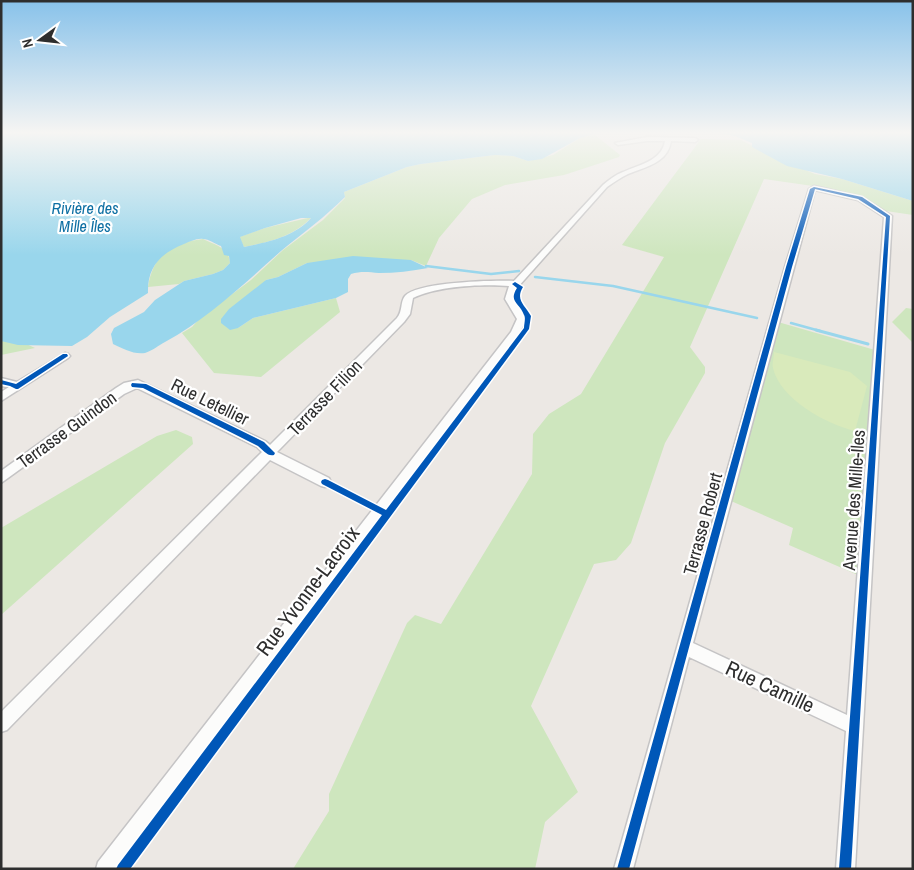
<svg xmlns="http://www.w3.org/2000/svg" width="914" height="870" viewBox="0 0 914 870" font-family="'Archivo Narrow',sans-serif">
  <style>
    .green { fill: #cee6be }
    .pitch { fill: #d9eabb }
    .water { fill: #99d6ec; fill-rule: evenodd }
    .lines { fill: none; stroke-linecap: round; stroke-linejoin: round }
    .stream-far1 { stroke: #99d6ec; stroke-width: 2.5 }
    .stream { stroke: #99d6ec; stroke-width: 3 }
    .street-casing { stroke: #c5c4c5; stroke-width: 3 }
    .street { fill: #fcfcfb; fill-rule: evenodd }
    .cycleway-casing { stroke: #fff; stroke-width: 3 }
    .cycleway { fill: #0057b8; fill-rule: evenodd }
    .labels { text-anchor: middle; stroke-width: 4.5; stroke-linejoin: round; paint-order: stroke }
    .far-water-label { font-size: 16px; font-style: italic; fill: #0d6fa3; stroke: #fff }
    .street-label { font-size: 18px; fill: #2e2e2e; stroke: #fff }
    .near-street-label { font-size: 21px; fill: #2e2e2e; stroke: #fff }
  </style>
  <rect width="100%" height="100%" fill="#ece8e4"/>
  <path class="green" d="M595,135L620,155L619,157L564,175L505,185L472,199L439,238L426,266L411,260L307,263L278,277L266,280L238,328L253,318L336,298L340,312L261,377L214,373L182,333L192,327L200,318L251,280L283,250L323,220L345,198L344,192L407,167L421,164L495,155L513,156L528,161L553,155L580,138Z
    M701,139L741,140L774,157L815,174L842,179L913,201V215L886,211L853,195L813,186L764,179L690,347L705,367V373L665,443L631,543L616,560L594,564L531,706L578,792L545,822L535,869H293L329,811V794L407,623L415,615L441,624L532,474L533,434L549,414L581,394L664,257L622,245Z
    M312,217C293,237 269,242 244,247L239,237L265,228Z
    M203,239C215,245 229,247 230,263L223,270L213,274L184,281L179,284L148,287C153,255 170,243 203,239Z
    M906,308L913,309V343L892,322Z
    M778,322L875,350L858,575L789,545L793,528L731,501Z
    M1,332L35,348L1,355Z
    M176,430L192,437L193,444L1,615V528L157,436Z"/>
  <path class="pitch" d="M774,352L850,372L867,386L855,431C826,424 780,399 773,368C772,363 774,357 774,352Z"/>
  <path class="water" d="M1,133H599L580,138L542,159L528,161L513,156L495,155L421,164L407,167L344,192L345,197C325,217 303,233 281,251C244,284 208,318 165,342C159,345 152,351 145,353C134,355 122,348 113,344L111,334L114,328L144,312L155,300L184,281L213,274L223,270L230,263L229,256L224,255L221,246C215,244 209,239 203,239C197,238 189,242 184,244C161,253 147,267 148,293L110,317L87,337L72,346L18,345L1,341ZM301,218H311C294,237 268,242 244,247L240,237L265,228Z
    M719,133H913V201L842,179L787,166L752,147V143L735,136Z
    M353,256L411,260L428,268C412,271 395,273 379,273C368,272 361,271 351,274L348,279V292L336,298L253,318L238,328L230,330L221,323V319L229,309L266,280L278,277L307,263Z"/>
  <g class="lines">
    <path class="stream-far1" d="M426,266L491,274L519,271
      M535,277L613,286L757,318
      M791,323L820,331"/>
    <path class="stream" d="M816,330L868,344"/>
    <g class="street-casing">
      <path id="street" d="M647,137L695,138L698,140L695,142L671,141C668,163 645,167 628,174C620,178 614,182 607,187L517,288L513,299L527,319L518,335L117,869H96L98,862L511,332L517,319L505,299L509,286C482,284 438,286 413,298L410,314L404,322L277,452L329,478L331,482L329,486L325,487L321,486L270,460L7,730L1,732V712L262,452L257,447L137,388L124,394L1,483V471L116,388L124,383L138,380L265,441L270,445L397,318C403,311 400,302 405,296C417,282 494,280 514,281L603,185C609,180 615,175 623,172C638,165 662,161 665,141H647L618,145L615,143Z
        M814,186L862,197L892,216L855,869H836L846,731L689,657L633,869H614L785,267L809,189ZM815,190L858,200L884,217L847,715L693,643Z
        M65,353L68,354L70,356L68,358L1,401V392L9,387L1,386V378L17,382Z"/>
    </g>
    <use href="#street" class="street"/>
    <g class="cycleway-casing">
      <path id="cycleway" d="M814,187L862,197L890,216L851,869H839L886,217L858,199L815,189L792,267L629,869H617L786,267L810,189Z
        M515,282L523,287C515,300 525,305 531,316L529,329L130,869H116L118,865L382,515L322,484L321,482L322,480L325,479L328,480L386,510L524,328C524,324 526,318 524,315C520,303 508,302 517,288L512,284Z
        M63,354H67L68,356L18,389H16L10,386L1,384V380L16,384Z
        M132,383L146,384L264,442L275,453L274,455C268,457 263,450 258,446L143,388L132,387L131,385Z"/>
    </g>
    <use href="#cycleway" class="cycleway"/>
  </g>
  <linearGradient id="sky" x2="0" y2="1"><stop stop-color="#88c2ea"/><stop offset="0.52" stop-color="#f6f5f3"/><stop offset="1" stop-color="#f6f5f3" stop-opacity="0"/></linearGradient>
  <rect width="914" height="255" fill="url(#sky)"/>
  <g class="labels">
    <g class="far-water-label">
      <text x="85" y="214">Rivière des<tspan x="85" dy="18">Mille Îles</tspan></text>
    </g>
    <g class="street-label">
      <text transform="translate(325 398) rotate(-46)" y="6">Terrasse Filion</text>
      <text transform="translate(210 402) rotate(26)" y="6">Rue Letellier</text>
      <text transform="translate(67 430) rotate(-36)" y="6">Terrasse Guindon</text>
      <text transform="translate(854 500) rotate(-86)" y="6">Avenue des Mille-Îles</text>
      <text transform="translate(703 524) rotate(-75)" y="6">Terrasse Robert</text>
    </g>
    <g class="near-street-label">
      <text transform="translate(308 591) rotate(-53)" y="7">Rue Yvonne-Lacroix</text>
      <text transform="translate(770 687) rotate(25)" y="7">Rue Camille</text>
    </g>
  </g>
  <rect width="914" height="870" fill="none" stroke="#2e2e2e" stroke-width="5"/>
  <g transform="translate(40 40) rotate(255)" stroke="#ffffff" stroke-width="4" paint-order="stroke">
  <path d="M0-4L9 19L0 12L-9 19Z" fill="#2e2e2e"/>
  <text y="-8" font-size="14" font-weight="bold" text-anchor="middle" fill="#2e2e2e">N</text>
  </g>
</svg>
